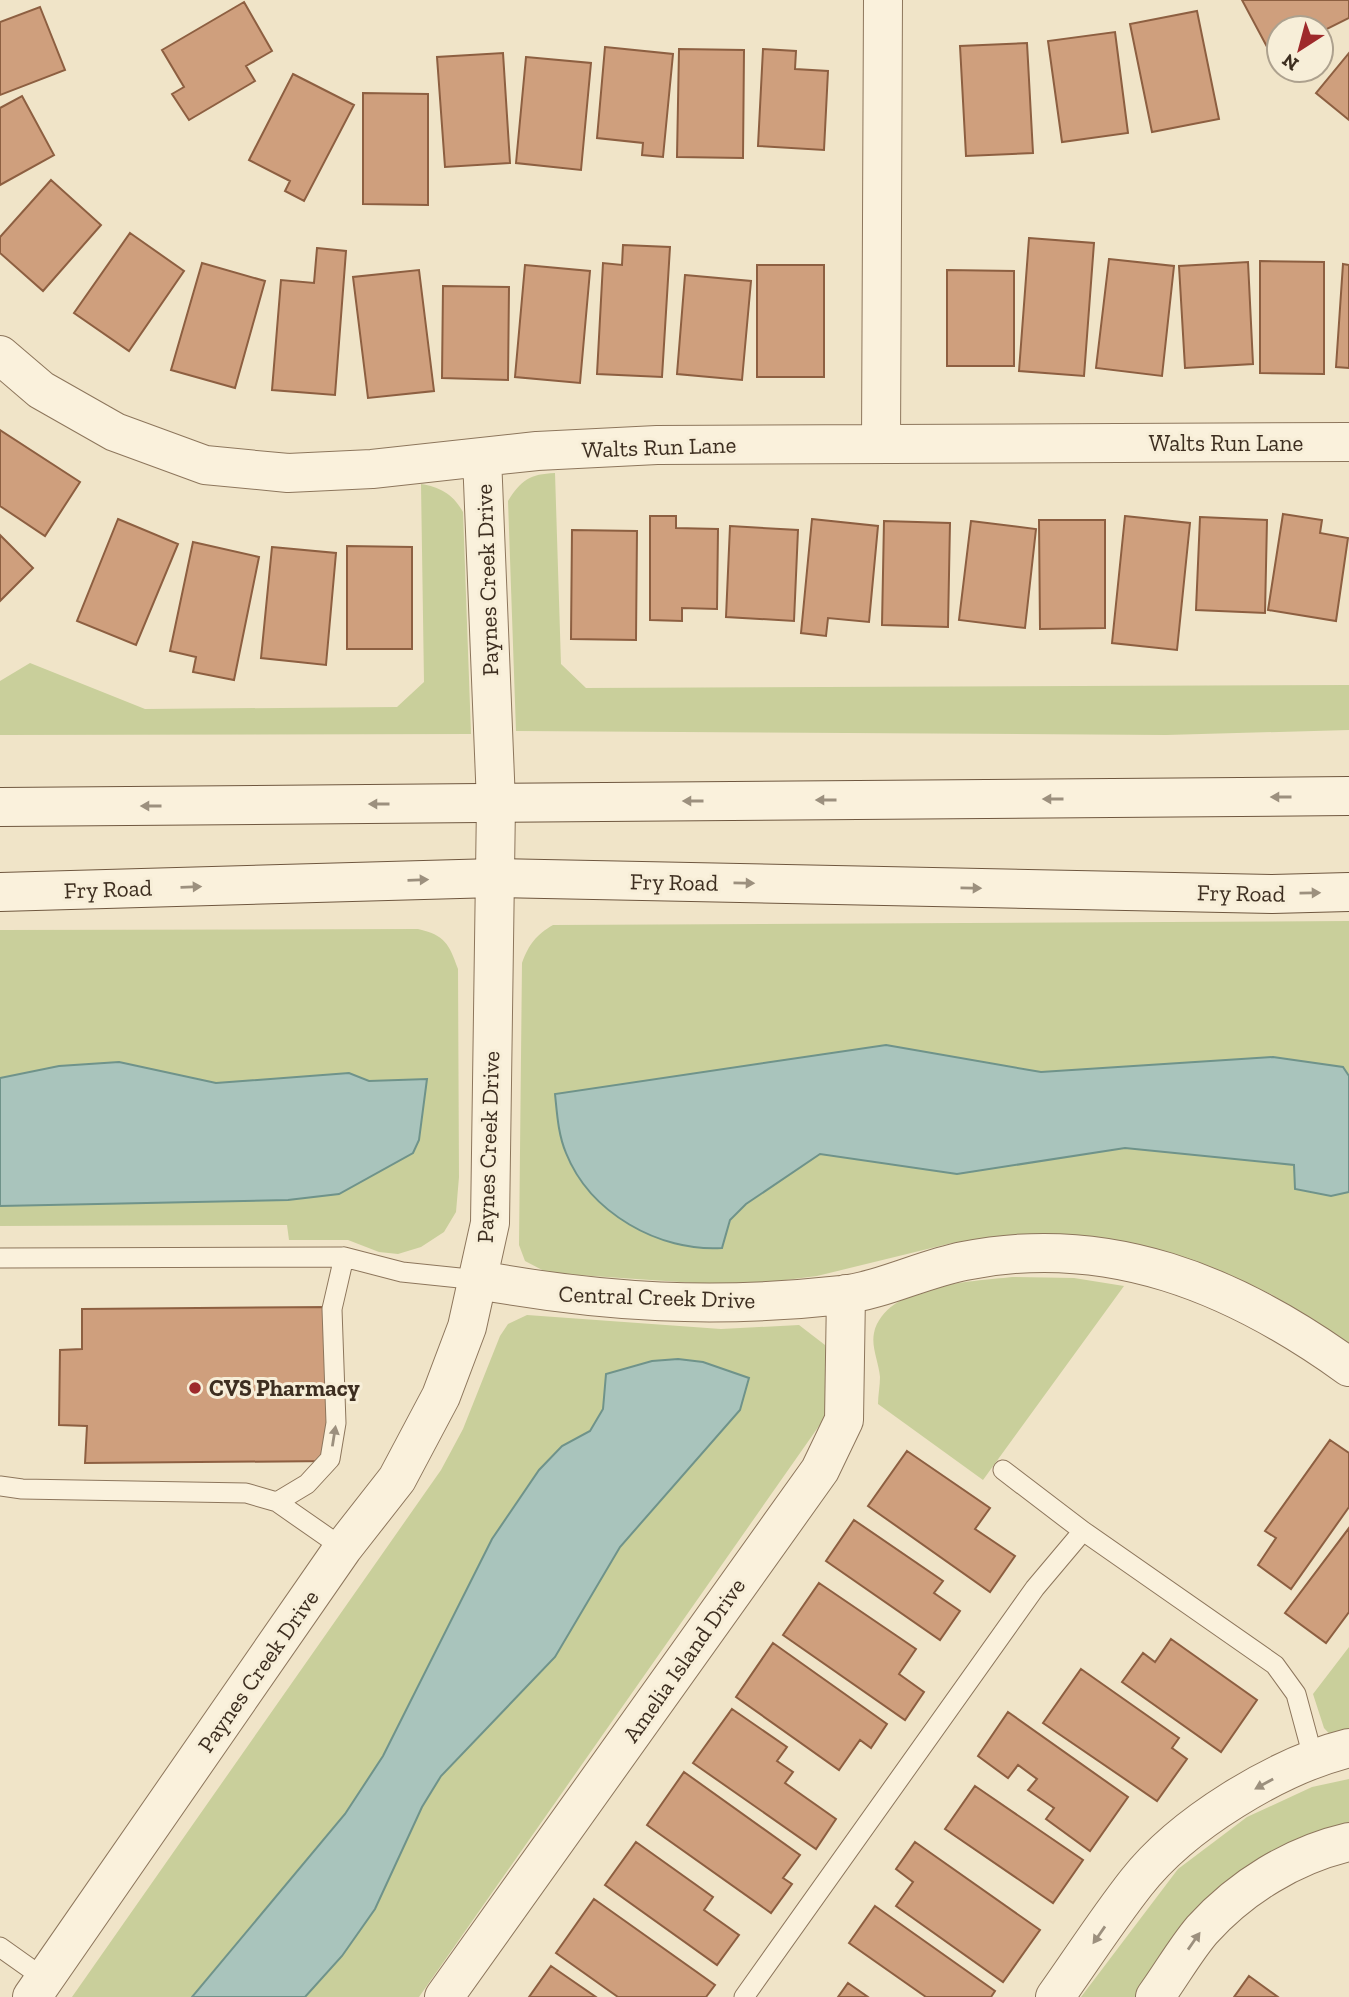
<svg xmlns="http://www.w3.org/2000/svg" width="1349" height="1997" viewBox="0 0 1349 1997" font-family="'Zilla Slab',serif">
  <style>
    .green { fill: #c9cf9b }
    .water { fill: #a9c4bc; stroke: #6f938a; stroke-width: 2 }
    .building { fill: #cf9f7d; stroke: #8d5f41; stroke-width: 2 }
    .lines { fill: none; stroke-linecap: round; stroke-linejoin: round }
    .lane-casing { stroke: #8d765c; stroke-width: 21 }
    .street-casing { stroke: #8d765c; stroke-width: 40 }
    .secondary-casing { stroke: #6f573f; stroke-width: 40 }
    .lane { stroke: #faf1dc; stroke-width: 19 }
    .street { stroke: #faf1dc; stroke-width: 38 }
    .secondary { stroke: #faf1dc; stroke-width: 38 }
    .oneway { fill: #9c907e }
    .poi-dot { fill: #9e2a2b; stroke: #f7eed8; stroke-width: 2.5 }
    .labels { text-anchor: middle; stroke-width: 6; stroke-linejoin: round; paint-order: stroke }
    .street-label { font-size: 23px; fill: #3d2e20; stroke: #f7eed8 }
    .poi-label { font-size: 23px; font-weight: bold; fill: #3d2e20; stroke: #f7eed8; text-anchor: start }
  </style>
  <rect width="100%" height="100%" fill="#f0e4c8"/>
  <path class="green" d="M555,473L561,664L586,688L1349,685V730L1166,735L516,731L508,501C521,480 530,474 555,473Z
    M421,484C440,487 453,494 463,512L471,734L0,735V681L30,663L145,709L397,707L424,682Z
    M1349,921V1346L1271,1294L1194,1262L1030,1236L952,1243L817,1276L739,1286L548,1273L525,1261L519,1245L522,963C529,944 536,935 553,925Z
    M418,929C445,935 449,944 458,969L459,1177L456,1212L444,1232L421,1247L398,1254L379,1252L348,1240H289L287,1225L0,1226V930Z
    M1012,1277L1074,1278L1124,1286L983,1480L878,1404C878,1395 880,1386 880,1377C879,1363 871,1347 874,1333C886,1284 970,1282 1012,1277Z
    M527,1315L721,1329L799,1325L825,1345L829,1368L826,1416L419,1997H305L342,1956L375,1909L422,1807L441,1776L555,1657L620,1547L740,1410L748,1377L606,1374L603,1409L590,1431L562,1446L539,1470L492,1539L383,1756L345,1814L197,1993L192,1997H72L441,1470L463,1429L500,1336L508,1324Z
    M1349,1647V1743L1337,1742L1324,1728L1313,1694Z
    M1349,1779V1831L1140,1997H1081L1178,1869L1247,1817L1312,1787Z"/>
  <path class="water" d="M886,1045L1041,1072L1273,1057L1343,1067L1349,1076V1192L1331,1196L1295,1189L1294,1165L1125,1148L957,1174L820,1154L746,1204L730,1220L722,1248C659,1252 590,1213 566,1153C558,1134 557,1113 555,1094Z
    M119,1062L216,1083L349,1073L369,1081L427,1079L419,1140L413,1153L339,1194L288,1200L0,1206V1078L59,1066Z
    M678,1359L703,1362L749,1378L740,1410L620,1547L555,1657L441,1776L422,1807L375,1909L342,1956L305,1997H192L345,1814L383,1756L492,1539L539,1470L562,1446L590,1431L603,1409L606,1374L652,1361Z"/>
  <path class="building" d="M1242,0H1349V18L1321,32V28H1279V54L1273,58Z
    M244,2L272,51L246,66L255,81L189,120L172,94L184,87L162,50Z
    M40,7L65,70L0,95V22Z
    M1197,11L1219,119L1152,132L1130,24Z
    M1115,32L1128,133L1062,142L1048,41Z
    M1027,43L1033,153L966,156L960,46Z
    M605,47L673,54L663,157L642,155L643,143L597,138Z
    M679,49L744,50L743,158L677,157Z
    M763,49L796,51L795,69L828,71L824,150L758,146Z
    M503,53L510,163L445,167L437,57Z
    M1349,53V120L1316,93Z
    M526,57L591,63L581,170L516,163Z
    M293,74L354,105L304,201L285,191L290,181L249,160Z
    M363,93L428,94V205L363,204Z
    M22,96L54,155L0,185V108Z
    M51,180L101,225L43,291L0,253V237Z
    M130,233L184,271L129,351L74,313Z
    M1029,238L1094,243L1084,376L1019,371Z
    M623,245L670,247L662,377L597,374L603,263L622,265Z
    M317,248L346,251L335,395L272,390L281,280L314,283Z
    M1109,259L1174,266L1162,376L1096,368Z
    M1260,261L1324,262V374L1260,373Z
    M1248,262L1253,364L1185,368L1179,266Z
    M202,263L265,281L235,388L171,370Z
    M1343,264L1349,265V368L1336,367Z
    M525,265L590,271L580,383L515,377Z
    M757,265H824V377H757Z
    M419,270L434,391L368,398L353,277Z
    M947,270L1014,271V366H947Z
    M685,275L751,281L742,380L677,374Z
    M443,286L509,287L508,380L442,378Z
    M0,430L80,482L45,536L0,506Z
    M1283,514L1322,520L1320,533L1348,538L1336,621L1268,610Z
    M650,516H676V528L718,529L717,609L682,608V621L650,620Z
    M1125,516L1190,523L1177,650L1112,643Z
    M1200,517L1267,520L1265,613L1196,610Z
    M118,519L178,544L136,645L77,621Z
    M812,519L878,526L869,622L828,618L826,636L801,633Z
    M1039,520H1105V628L1040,629Z
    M884,521L950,523L948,627L882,625Z
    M971,521L1036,529L1025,628L959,620Z
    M730,526L798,530L794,621L726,617Z
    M572,530L637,531L636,640L571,639Z
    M0,535L33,568L0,601Z
    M193,542L259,557L234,680L193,672L196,657L170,651Z
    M347,546L412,547V649H347Z
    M272,547L336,553L326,665L261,658Z
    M330,1307L331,1461L85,1463L87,1426L59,1425L60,1350L82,1349V1309Z
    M1330,1440L1349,1453V1507L1291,1589L1258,1565L1276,1538L1265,1531Z
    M907,1451L990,1508L975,1529L1015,1556L990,1592L868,1506Z
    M854,1520L943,1581L934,1593L960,1611L940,1640L826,1561Z
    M1349,1528V1612L1326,1643L1285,1613Z
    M819,1583L916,1649L899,1674L924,1692L905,1720L783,1635Z
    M1171,1639L1257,1700L1221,1752L1122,1682L1143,1653L1155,1662Z
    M773,1643L887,1724L871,1748L860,1740L839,1770L736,1697Z
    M1081,1669L1179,1738L1172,1748L1187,1759L1157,1801L1043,1723Z
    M732,1709L787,1747L777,1761L793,1772L785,1783L836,1819L816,1849L693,1763Z
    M1008,1712L1128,1797L1090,1851L1046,1819L1054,1808L1028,1790L1037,1779L1018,1765L1008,1778L978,1756Z
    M684,1772L800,1855L783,1878L792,1884L771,1913L647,1825Z
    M975,1786L1083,1860L1053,1903L945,1829Z
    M636,1842L713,1897L704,1910L739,1935L717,1965L605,1885Z
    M915,1842L1040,1930L1003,1982L896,1906L913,1882L896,1869Z
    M594,1899L715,1985L706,1997H618L556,1953Z
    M875,1906L995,1991L991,1997H926L849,1943Z
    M551,1966L596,1997H529Z
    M1249,1976L1278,1997H1234Z
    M848,1983L868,1997H838Z"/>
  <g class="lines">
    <g class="lane-casing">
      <path id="lane" d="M0,1258L344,1257L402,1272L479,1280
        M1003,1470L1083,1531L1275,1665L1296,1694L1313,1757
        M0,1486L22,1489L246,1493L277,1502L343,1548
        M277,1502L307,1484L330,1459L336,1423L332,1309L344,1257
        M0,1947L45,1979
        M744,1997L1035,1588L1083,1531"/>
    </g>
    <g class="street-casing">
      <path id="street" d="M0,355L41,390L115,432L205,465L288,473L372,469L537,451L657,445L1349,442
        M881,444L883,0
        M479,1280C605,1303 715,1309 842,1295C883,1290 923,1269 964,1261C1108,1232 1234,1284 1349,1367
        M32,1997L343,1548L397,1479L441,1396L467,1327L490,1223L496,803L482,457
        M444,1997L820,1470L844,1420L846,1294
        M1055,1997C1082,1959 1107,1920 1136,1883C1182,1824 1277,1766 1349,1748
        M1155,1997C1171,1975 1185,1950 1202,1930C1241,1887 1293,1855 1349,1842"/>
    </g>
    <g class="secondary-casing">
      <path id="secondary" d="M0,807L1349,796
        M0,892L495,878L1272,894L1349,892"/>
    </g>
    <use href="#lane" class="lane"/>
    <use href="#street" class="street"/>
    <use href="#secondary" class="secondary"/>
  </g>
  <defs><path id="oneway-solid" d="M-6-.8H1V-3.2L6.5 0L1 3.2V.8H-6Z" transform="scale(1.75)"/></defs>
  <g class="oneway">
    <use href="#oneway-solid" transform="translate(1281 797) rotate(180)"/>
    <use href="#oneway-solid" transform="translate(1053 799) rotate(180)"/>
    <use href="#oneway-solid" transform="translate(826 800) rotate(180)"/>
    <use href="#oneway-solid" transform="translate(693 801) rotate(180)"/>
    <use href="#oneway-solid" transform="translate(379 804) rotate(180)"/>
    <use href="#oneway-solid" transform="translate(151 806) rotate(180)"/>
    <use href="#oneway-solid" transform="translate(418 880) rotate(-2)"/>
    <use href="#oneway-solid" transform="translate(744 883) rotate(1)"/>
    <use href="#oneway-solid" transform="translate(191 887) rotate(-2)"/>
    <use href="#oneway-solid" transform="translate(971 888) rotate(1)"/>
    <use href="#oneway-solid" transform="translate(1310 893) rotate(-1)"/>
    <use href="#oneway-solid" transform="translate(334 1436) rotate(-81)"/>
    <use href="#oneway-solid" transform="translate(1264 1784) rotate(151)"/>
    <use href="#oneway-solid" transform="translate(1099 1935) rotate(125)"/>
    <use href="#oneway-solid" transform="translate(1194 1941) rotate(-55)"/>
  </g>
  <circle class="poi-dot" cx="195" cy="1388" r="7"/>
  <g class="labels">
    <g class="street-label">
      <text x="1226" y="451">Walts Run Lane</text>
      <text transform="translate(659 447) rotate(-2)" y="8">Walts Run Lane</text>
      <text transform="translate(487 580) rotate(-92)" y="8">Paynes Creek Drive</text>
      <text transform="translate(674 882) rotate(1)" y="8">Fry Road</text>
      <text transform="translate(108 889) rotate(-2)" y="8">Fry Road</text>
      <text transform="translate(1241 893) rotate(1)" y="8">Fry Road</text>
      <text transform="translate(488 1147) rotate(-88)" y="8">Paynes Creek Drive</text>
      <text transform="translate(657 1297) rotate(2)" y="8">Central Creek Drive</text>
      <text transform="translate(684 1660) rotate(-55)" y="8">Amelia Island Drive</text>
      <text transform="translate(258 1671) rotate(-55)" y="8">Paynes Creek Drive</text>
    </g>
    <g class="poi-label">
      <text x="209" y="1396">CVS Pharmacy</text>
    </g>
  </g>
  <g transform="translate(1300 49) rotate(216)"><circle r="33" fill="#f7eed8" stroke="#ada18e" stroke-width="2"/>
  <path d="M0-5L12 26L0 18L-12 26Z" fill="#9e2a2b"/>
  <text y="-10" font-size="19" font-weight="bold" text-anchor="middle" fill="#3d2e20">N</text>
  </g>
</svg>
